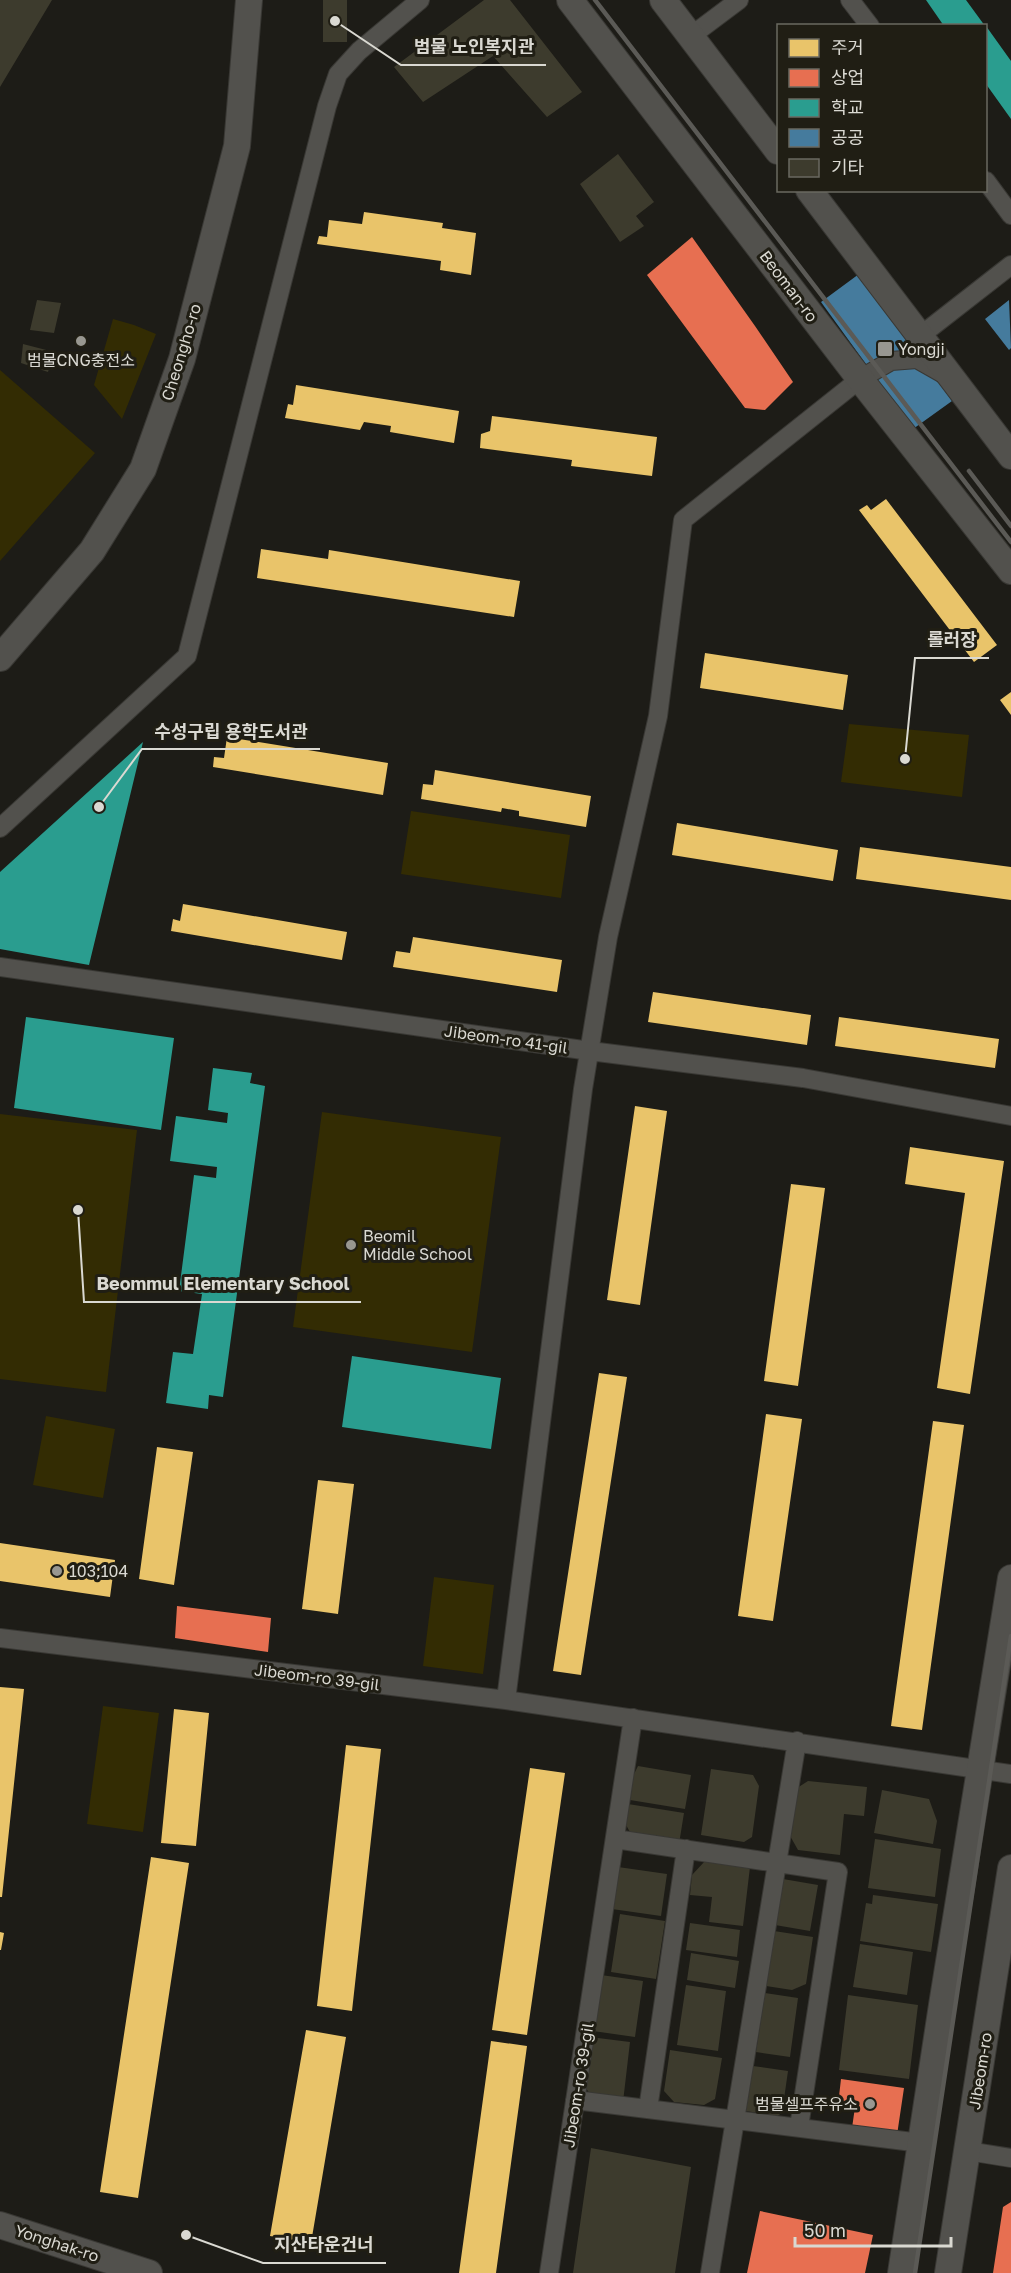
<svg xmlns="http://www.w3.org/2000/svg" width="1011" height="2273" viewBox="0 0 1011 2273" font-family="'Golos Text','Noto Sans KR',sans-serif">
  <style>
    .green { fill: #332c03 }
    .homes { fill: #e9c46a }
    .shops { fill: #e76f51 }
    .schools { fill: #2a9d8f }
    .public { fill: #457b9d }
    .building { fill: #3d3b2d }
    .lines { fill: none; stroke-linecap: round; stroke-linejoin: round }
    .street-casing { stroke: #393834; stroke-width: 20 }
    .secondary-casing { stroke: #393834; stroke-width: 28 }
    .street { stroke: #52514d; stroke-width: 18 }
    .secondary { stroke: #52514d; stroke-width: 26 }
    .rail { stroke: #5b5a56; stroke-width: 4.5 }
    .poi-dot { fill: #989791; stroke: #201e14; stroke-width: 2 }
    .labels { text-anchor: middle; stroke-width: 6; stroke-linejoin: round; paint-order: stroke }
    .street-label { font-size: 16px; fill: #dad9d2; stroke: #201e14 }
    .poi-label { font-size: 16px; fill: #dad9d2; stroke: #201e14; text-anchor: start }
    .leader { fill: none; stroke: #dad9d2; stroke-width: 2 }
    .callout-dot { fill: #dad9d2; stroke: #201e14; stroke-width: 2 }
    .callout-label { font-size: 18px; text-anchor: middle; font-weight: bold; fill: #dad9d2; stroke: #201e14; stroke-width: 6; stroke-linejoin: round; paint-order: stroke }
  </style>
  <rect width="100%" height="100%" fill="#1d1c17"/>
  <path class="green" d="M113,319L134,325L156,334L122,419L94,385Z
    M0,370L95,453L0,561Z
    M849,724L969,735L962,797L841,782Z
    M411,811L570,835L561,898L401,874Z
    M322,1112L501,1137L472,1352L293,1327Z
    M0,1114L137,1130L106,1392L0,1379Z
    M46,1416L115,1429L103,1498L33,1485Z
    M434,1577L494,1585L483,1674L423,1666Z
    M103,1706L159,1713L143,1832L87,1824Z"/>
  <path class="homes" d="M364,212L443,223L442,228L476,233L471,275L440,270L441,261L317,244L319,236L327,237L329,220L362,224Z
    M296,385L459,411L454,443L390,432L391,426L364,422L360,430L285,418L288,404L293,405Z
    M492,416L657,437L652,476L571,466L572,460L480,448L481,434L490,431Z
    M886,499L997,645L974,662L859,510L867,505L871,510Z
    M261,549L328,559L329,550L520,581L514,617L257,578Z
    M705,653L848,675L843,710L700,688Z
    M1011,692V715L1000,700Z
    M227,737L388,763L383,795L213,767L214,757L224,758Z
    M435,770L591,796L586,827L519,816V811L502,808L501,812L421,799L423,784L433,785Z
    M677,823L838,850L833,881L672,855Z
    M860,847L1011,867V900L856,879Z
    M183,904L347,932L342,960L171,931L173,919L180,921Z
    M413,937L562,960L557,992L393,967L396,951L410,953Z
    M653,992L811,1015L807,1045L648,1022Z
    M839,1017L999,1039L995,1068L835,1046Z
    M635,1106L667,1111L640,1305L607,1300Z
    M910,1147L1004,1161L970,1394L937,1388L965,1193L905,1184Z
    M791,1184L825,1188L798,1386L764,1381Z
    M599,1373L627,1377L581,1675L553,1671Z
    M766,1414L802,1419L773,1621L738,1616Z
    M933,1421L964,1425L922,1730L891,1726Z
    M157,1447L193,1452L174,1585L139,1579Z
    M318,1480L354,1484L338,1614L302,1609Z
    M0,1543L115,1560L110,1597L0,1581Z
    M0,1687L24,1689L2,1897H0Z
    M174,1709L209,1713L196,1846L161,1843Z
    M346,1745L381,1749L352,2011L317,2006Z
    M530,1768L565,1773L527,2035L492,2030Z
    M151,1857L189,1863L138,2198L100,2192Z
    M0,1932L4,1933L1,1950H0Z
    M306,2030L346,2037L311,2243L270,2236Z
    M491,2041L527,2046L496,2273H459Z"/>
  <path class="shops" d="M692,237L755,326L793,382L765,410L745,408L647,275Z
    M177,1606L271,1618L268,1652L175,1638Z
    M841,2079L904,2088L897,2135L852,2128L855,2107L838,2105Z
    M1011,2202V2273H993L1003,2207Z
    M760,2211L873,2235L865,2273H747Z"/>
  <path class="schools" d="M926,0H966L985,26H944Z
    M986,26L1011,61V119L986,84Z
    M143,742L89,965L0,949V872Z
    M26,1017L174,1038L161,1130L14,1108Z
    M213,1068L252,1073L250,1083L265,1086L223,1397L209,1395L208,1409L166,1403L173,1352L193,1354L202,1294L179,1291L194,1175L216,1178L217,1167L170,1161L176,1116L227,1123L228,1113L208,1110Z
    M352,1356L501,1378L491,1449L342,1427Z"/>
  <path class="public" d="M859,274L952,401L913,429L821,302Z
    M1009,300L1011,348L1009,350L985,319Z"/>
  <path class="building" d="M0,0H52L0,87Z
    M323,0H347V42H323Z
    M484,0H510L582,92L547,117L493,56L423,102L394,67Z
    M618,154L654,202L636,216L644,226L620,242L580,184Z
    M37,300L61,303L54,333L30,330Z
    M23,344L54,352L48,372L21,363Z
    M638,1766L691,1775L685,1809L630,1800L634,1774Z
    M711,1769L753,1775L759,1786L752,1837L744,1842L701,1835Z
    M808,1781L867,1787L864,1816L844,1814L840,1855L798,1850L789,1834L794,1790Z
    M882,1790L929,1799L937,1821L933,1844L874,1833Z
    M628,1804L684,1813L679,1844L632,1836L625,1823Z
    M875,1839L941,1849L935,1897L868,1888Z
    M705,1861L750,1867L743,1926L709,1922L712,1897L690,1895L692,1875Z
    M618,1867L667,1874L661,1916L612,1909Z
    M783,1879L818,1885L810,1931L775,1925Z
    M873,1895L938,1904L931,1952L860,1941L866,1903L872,1904Z
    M620,1914L665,1921L656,1979L611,1972Z
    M690,1923L740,1930L737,1957L686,1950Z
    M774,1931L813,1937L806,1984L792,1990L766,1986Z
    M860,1944L913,1952L907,1995L853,1987Z
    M691,1953L739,1961L735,1988L687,1980Z
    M601,1975L643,1981L635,2037L593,2031Z
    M686,1985L726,1991L718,2051L677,2045Z
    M765,1993L798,1998L790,2057L756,2052Z
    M848,1995L918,2005L909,2079L839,2070Z
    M590,2037L630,2042L623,2102L593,2098L585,2087Z
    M670,2050L722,2058L715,2099L704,2105L674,2102L664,2091Z
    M753,2066L788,2071L782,2113L777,2116L746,2111Z
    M591,2148L691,2167L675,2273H573Z"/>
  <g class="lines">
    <g class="street-casing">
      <path id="street" d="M850,0L870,26
        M691,36L739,0
        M986,181L1011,215
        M920,336L1011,265
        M0,828L187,656L327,106L338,74L359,51L420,0
        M0,967L590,1051L803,1078L1011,1116
        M0,1638L506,1700L1011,1774
        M506,1700L583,1089L608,937L658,716L683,520L860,379L891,361L917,359L947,376
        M615,1839L838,1872L799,2127
        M575,2100L921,2143
        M648,2109L686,1849
        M968,2151L1011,2158
        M549,2273L633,1718
        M710,2273L797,1741"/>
    </g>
    <g class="secondary-casing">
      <path id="secondary" d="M570,0L860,379L1011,571
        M663,0L778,151
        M809,190L1011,456
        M0,658L92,551L143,469L182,359L237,146L249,0
        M0,2225L149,2273
        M901,2273L942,2005L1011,1578
        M948,2273L1011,1868"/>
    </g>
    <use href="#street" class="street"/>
    <use href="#secondary" class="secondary"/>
    <path class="rail" d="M595,0L1011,542
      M969,471L1011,526
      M915,2273L1011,1636"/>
  </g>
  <g class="poi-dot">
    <circle cx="81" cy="341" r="6"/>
    <rect x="877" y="341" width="16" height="16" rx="3"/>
    <circle cx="351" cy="1245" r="6"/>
    <circle cx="57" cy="1571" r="6"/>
    <circle cx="870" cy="2104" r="6"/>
  </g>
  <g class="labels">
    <g class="street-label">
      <text transform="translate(789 286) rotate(53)" y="6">Beoman-ro</text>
      <text transform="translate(181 352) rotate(-73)" y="6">Cheongho-ro</text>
      <text transform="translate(506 1039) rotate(8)" y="6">Jibeom-ro 41-gil</text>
      <text transform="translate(317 1677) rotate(7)" y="6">Jibeom-ro 39-gil</text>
      <text transform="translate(980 2071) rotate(-81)" y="6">Jibeom-ro</text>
      <text transform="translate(578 2085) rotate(-81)" y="6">Jibeom-ro 39-gil</text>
      <text transform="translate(57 2243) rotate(18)" y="6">Yonghak-ro</text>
    </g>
    <g class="poi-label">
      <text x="898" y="355">Yongji</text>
      <text x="81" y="366" text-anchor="middle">범물CNG충전소</text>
      <text x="363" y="1242">Beomil<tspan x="363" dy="18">Middle School</tspan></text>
      <text x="69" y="1577">103;104</text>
      <text x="858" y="2110" text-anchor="end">범물셀프주유소</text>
    </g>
  </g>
  <path class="leader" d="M335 21L401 65H546M905 759L915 658H989M99 807L142 749H320M78 1210L84 1302H361M186 2235L263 2263H386"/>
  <g class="callout-dot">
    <circle cx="335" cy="21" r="6"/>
    <circle cx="905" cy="759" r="6"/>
    <circle cx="99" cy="807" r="6"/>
    <circle cx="78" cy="1210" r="6"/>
    <circle cx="186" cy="2235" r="6"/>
  </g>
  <g class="callout-label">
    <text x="474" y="53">범물 노인복지관</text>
    <text x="952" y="646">롤러장</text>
    <text x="231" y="738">수성구립 용학도서관</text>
    <text x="223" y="1290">Beommul Elementary School</text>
    <text x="324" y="2251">지산타운건너</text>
  </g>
  <rect x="777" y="24" width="210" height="168" fill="#201e14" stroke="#6a6960" stroke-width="1.5"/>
  <rect x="789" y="39" width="30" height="18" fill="#e9c46a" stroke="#6a6960" stroke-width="1.5"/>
  <text x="831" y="54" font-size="18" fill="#dad9d2">주거</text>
  <rect x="789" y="69" width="30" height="18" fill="#e76f51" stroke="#6a6960" stroke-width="1.5"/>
  <text x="831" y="84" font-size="18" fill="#dad9d2">상업</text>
  <rect x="789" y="99" width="30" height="18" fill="#2a9d8f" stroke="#6a6960" stroke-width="1.5"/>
  <text x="831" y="114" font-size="18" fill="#dad9d2">학교</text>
  <rect x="789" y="129" width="30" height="18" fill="#457b9d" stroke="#6a6960" stroke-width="1.5"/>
  <text x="831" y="144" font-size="18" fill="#dad9d2">공공</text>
  <rect x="789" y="159" width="30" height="18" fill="#3d3b2d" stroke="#6a6960" stroke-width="1.5"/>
  <text x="831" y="174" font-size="18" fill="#dad9d2">기타</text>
  <path d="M795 2237v9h156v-9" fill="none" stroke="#dad9d2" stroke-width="3"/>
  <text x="804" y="2237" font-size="18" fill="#dad9d2" stroke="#201e14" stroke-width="4.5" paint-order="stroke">50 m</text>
</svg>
